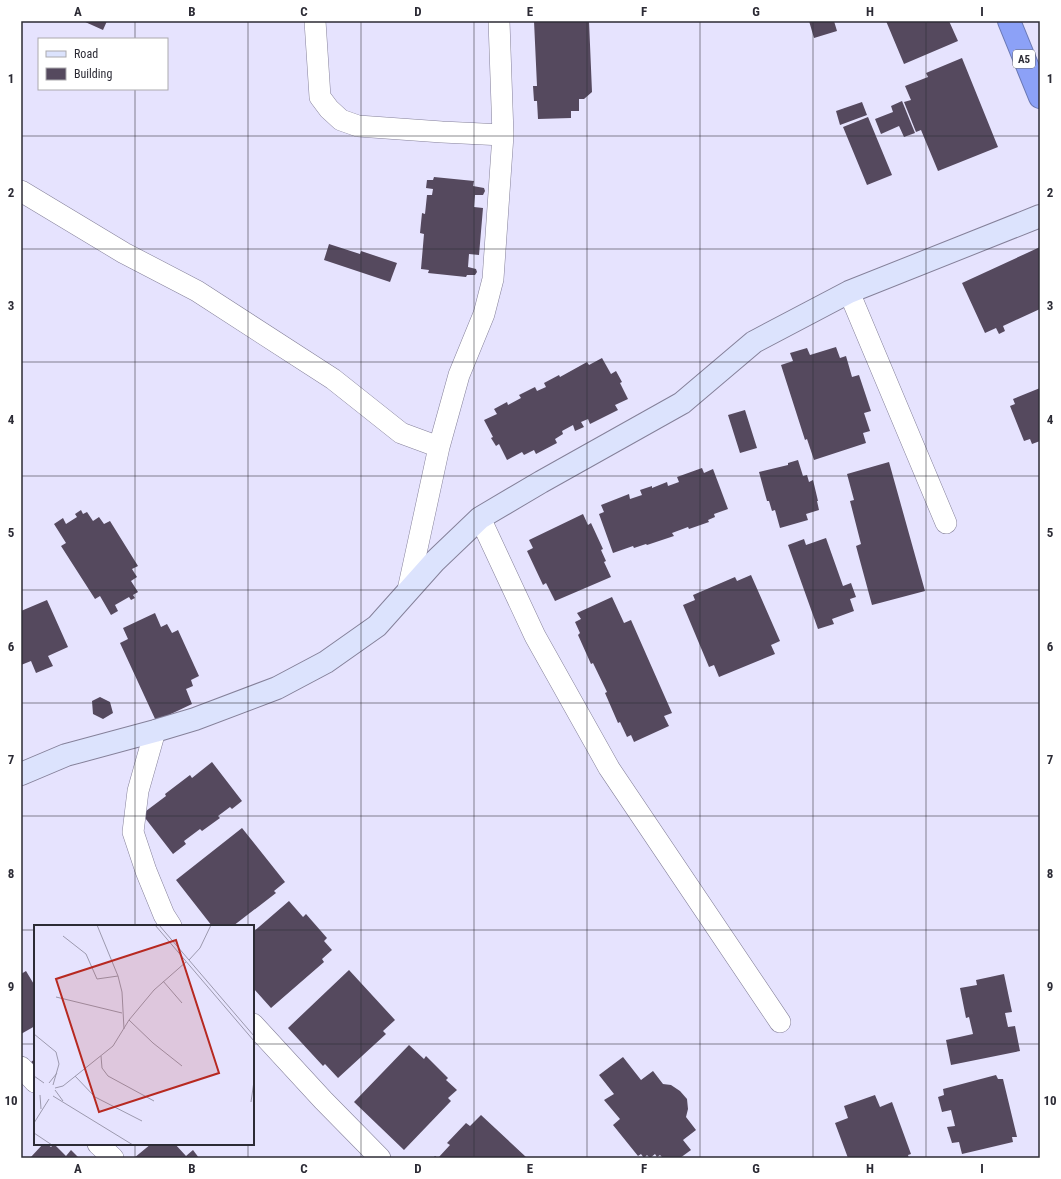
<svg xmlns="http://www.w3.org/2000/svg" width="1061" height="1179" viewBox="0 0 1061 1179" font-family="'Roboto Condensed',sans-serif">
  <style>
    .building { fill: #55495e }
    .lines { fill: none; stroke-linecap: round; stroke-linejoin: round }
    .street-casing { stroke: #85819a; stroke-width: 22 }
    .secondary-casing { stroke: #85819a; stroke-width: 24 }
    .highway-casing { stroke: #6a78b3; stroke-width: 24 }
    .street { stroke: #fff; stroke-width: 21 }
    .secondary { stroke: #dce3fd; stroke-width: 22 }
    .highway { stroke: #8ca1f7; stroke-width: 22 }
    .grid { fill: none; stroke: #2c2b35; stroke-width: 1; stroke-opacity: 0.55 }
    .labels { text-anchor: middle; stroke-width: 4; stroke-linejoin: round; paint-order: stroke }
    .shield { fill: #fff; stroke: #6b6b72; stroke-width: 1 }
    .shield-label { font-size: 11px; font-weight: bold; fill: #2c2b35 }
    .inset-road { fill: none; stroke: #9c99ae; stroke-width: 1 }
    .view { fill: #b72921; fill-opacity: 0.15; stroke: #b72921; stroke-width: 2 }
    .inset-edge { fill: none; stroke: #2c2b35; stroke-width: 2 }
    .neatline { fill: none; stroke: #2c2b35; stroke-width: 1.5 }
    .grid-label { font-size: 13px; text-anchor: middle; font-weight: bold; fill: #2c2b35 }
  </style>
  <rect width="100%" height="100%" fill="#e6e3fe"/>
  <path class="building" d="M83,21H107L103,30Z
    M534,21H589L592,92L584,99H579V111H571V118L538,119L537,101H534L533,86H537Z
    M809,21H834L837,31L814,38Z
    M886,21H949L958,41L904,64Z
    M962,58L998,147L938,171L921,130L916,132L904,102L911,100L905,86L928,77L926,73Z
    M902,101L915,133L904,137L899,126L881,134L875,119L893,112L891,106Z
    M862,102L867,115L840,125L836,111Z
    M868,117L892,175L867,185L843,127Z
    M434,177L474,181L473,186L484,188L485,191L483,195H475L474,207L483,208L479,255L469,254L468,267L476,269L477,272L475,275H467L466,277L428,273L429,270L421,269L424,234L420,233L422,213L425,214L427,195H432L433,189L426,188L427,180H433Z
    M329,244L360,254L361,251L397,263L390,282L324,260Z
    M1040,247V309L1003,326L1005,331L999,334L996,328L985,333L962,283Z
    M836,347L840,358L846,356L852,377L859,375L871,411L864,413L870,431L863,433L866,443L814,460L807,439L805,440L781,365L793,361L790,353L807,348L810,355Z
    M602,358L611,374L616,371L622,382L620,383L628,399L615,405L618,410L590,424L588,419L581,422L584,427L575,431L573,425L562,431L563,434L555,439L557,443L536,454L534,450L524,455L522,452L507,460L499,444L496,446L491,438L493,437L484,420L497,414L494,409L507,402L508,405L521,398L519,395L535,387L537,391L546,387L544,383L559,375L560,377L587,362L589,365Z
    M1040,388V441L1032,444L1030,439L1024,441L1010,406L1015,404L1013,399Z
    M745,410L757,448L740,453L728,415Z
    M798,460L803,476L807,475L809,482L813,480L818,501H817L819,510L806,514L808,520L780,528L775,510L772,511L769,501H767L759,472L788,465V463Z
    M889,462L925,591L872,605L856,546L861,544L850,501L854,500L847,474Z
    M702,468L704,473L713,469L728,509L714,514L715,517L708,520L709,522L689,529L688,527L672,533L674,536L647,545L646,544L634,548L633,546L613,553L599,514L604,512L601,505L629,494L630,499L642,495L640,490L652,486V488L667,482L668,486L679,482L677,477Z
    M81,510L83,514L87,512L93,521L99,517L104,524L110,521L138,566L132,569L137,577L131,581L138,592L133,595L135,598L131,600L129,597L115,605L118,611L111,615L100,596L95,599L61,546L66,543L54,524L63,518L66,524L77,517L75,514Z
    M583,514L588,525L591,523L603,549L601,550L606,561L604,562L611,577L555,601L546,583L543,585L527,551L533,548L529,540Z
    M826,538L843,586L851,583L856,597L850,599L854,611L832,619L834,624L818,629L788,545L804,539L806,545Z
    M751,575L780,641L771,645L775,654L719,677L714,665L709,667L683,605L695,600L693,595L735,577L737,581Z
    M612,597L624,623L631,620L672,713L664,716L669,726L634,742L631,735L627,737L620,722L618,723L605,693L607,692L593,663L591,664L578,635L580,633L575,622L581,619L577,613Z
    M47,600L68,647L48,656L53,666L36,673L31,661L21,665V611Z
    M155,613L161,627L167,624L172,633L178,630L199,676L191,680L193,686L186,689L192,704L156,721L120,643L128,639L123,628Z
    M100,697L110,702L113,713L103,719L93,714L92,701Z
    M212,762L242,801L232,809L230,807L218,816L220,818L202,831L200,829L184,841L186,844L173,854L142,814L166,796L165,794L190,775L192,778Z
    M242,828L285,882L274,891L276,893L233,926H212L176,880Z
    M289,901L303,917L306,914L327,938L324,941L332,950L322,959L324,962L271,1008L253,988V932Z
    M349,970L395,1020L383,1031L386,1034L338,1078L325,1064L323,1066L288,1028Z
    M26,971L35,986V1026L21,1034V974Z
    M1004,974L1012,1012L1005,1013L1008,1027L1015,1026L1020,1051L951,1065L946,1040L973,1034L969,1017L966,1018L960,988L977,985L976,980Z
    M409,1045L424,1059L426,1056L448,1078L446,1080L457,1090L448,1098L451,1101L404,1150L354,1102Z
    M623,1057L641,1080L653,1071L663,1084L671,1085L680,1091L687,1099L688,1109L686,1117L696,1130L683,1140L691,1150L680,1158H663L660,1155L657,1157L655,1154L650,1158L647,1155L644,1158L641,1154L638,1156L613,1125L620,1119L604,1100L614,1094L599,1075Z
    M35,1059V1067L31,1062Z
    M996,1075L998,1079H1003L1017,1137H1012L1013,1142L962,1154L959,1142L952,1143L947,1127L955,1126L951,1110L942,1112L938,1097L944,1095L943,1089Z
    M875,1095L880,1107L892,1102L911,1154L908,1155L909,1158H848L835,1123L848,1118L844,1106Z
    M481,1115L526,1157L524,1158H433L435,1156L438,1158L450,1145L447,1143L466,1123L470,1126Z
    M43,1144H47L51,1147L54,1144L66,1156L71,1150L79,1158H30Z
    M151,1144H175L186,1156L193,1150L199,1158H134Z"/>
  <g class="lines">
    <g class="street-casing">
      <path id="street" d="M315,21L320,97L329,109L341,120L358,126L442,132L503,135
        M21,191L124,253L197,291L333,379L401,433L439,447
        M849,292L946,523
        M480,518L535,636L609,768L780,1022
        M408,590L439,447L459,375L484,314L493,279L503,135L499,21
        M155,731L138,791L133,832L146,871L164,915L171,926
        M253,1024L323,1100L380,1158
        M21,1067L35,1082
        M98,1144L113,1158"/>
    </g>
    <g class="secondary-casing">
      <path id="secondary" d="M21,774L66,755L155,731L195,719L277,688L326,662L377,626L435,561L480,518L541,482L682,403L754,342L849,292L1040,216"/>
    </g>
    <g class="highway-casing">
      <path id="highway" d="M1009,21L1040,97"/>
    </g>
    <use href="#street" class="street"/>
    <use href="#secondary" class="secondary"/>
    <use href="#highway" class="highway"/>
  </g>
  <path class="grid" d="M135,21V39M248,21V926M361,21V1158M474,21V1158M587,21V1158M700,21V1158M813,21V1158M926,21V1158M135,89V926M21,136H1040M21,249H1040M21,362H1040M21,476H1040M21,590H1040M21,703H1040M21,816H1040M21,930H35M253,930H1040M21,1044H35M253,1044H1040M135,1144V1158M248,1144V1158"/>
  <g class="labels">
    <rect class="shield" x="1013" y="50" width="22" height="18" rx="3"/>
    <g class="shield-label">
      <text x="1024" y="63">A5</text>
    </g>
  </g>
  <g transform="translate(34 925)">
    <rect width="220" height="220" fill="#e6e3fe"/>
    <path class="inset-road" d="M63,0L84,51L88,67L90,104M121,0L220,116M125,0L220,111M29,11L52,29L63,54L84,51M155,35L166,23L177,0M129,56L148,78M22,72L88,88M95,95L119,118L148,141M0,109L22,127L25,139L19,160M67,131L68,143L74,151L120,176M0,151L10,158M41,151L61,172L108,196M15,158L23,148M21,163L29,161L79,121L95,95L120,65L152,37M21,165L29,176M6,170L7,184M19,171L99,220M217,177L220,156M0,198L15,174M0,208L18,220"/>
    <path class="view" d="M142,15L185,148L65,187L22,54Z"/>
    <rect width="220" height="220" class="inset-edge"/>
  </g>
  <rect width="1061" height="1179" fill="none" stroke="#ffffff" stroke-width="44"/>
  <rect x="38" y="38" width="130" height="52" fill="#ffffff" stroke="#abaaae"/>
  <rect x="46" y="51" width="20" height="6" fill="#dce3fd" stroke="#abaaae"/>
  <text x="74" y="58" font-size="12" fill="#2c2b35">Road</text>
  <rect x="46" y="68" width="20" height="12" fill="#55495e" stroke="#abaaae"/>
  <text x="74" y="78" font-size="12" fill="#2c2b35">Building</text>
  <rect x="22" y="22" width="1017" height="1135" class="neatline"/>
  <g class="grid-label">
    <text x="78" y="16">A</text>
    <text x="192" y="16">B</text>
    <text x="304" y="16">C</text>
    <text x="418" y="16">D</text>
    <text x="530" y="16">E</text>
    <text x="644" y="16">F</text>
    <text x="756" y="16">G</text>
    <text x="870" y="16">H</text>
    <text x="982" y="16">I</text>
    <text x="11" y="83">1</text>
    <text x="1050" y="83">1</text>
    <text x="11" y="197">2</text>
    <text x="1050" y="197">2</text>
    <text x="11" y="310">3</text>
    <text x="1050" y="310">3</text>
    <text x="11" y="424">4</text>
    <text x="1050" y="424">4</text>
    <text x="11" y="537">5</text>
    <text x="1050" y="537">5</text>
    <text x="11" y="651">6</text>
    <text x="1050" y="651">6</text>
    <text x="11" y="764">7</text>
    <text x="1050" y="764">7</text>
    <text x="11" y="878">8</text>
    <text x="1050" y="878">8</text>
    <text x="11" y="991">9</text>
    <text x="1050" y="991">9</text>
    <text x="11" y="1105">10</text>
    <text x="1050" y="1105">10</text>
    <text x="78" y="1173">A</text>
    <text x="192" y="1173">B</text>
    <text x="304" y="1173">C</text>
    <text x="418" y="1173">D</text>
    <text x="530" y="1173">E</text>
    <text x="644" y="1173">F</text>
    <text x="756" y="1173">G</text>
    <text x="870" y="1173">H</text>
    <text x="982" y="1173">I</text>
  </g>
</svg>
